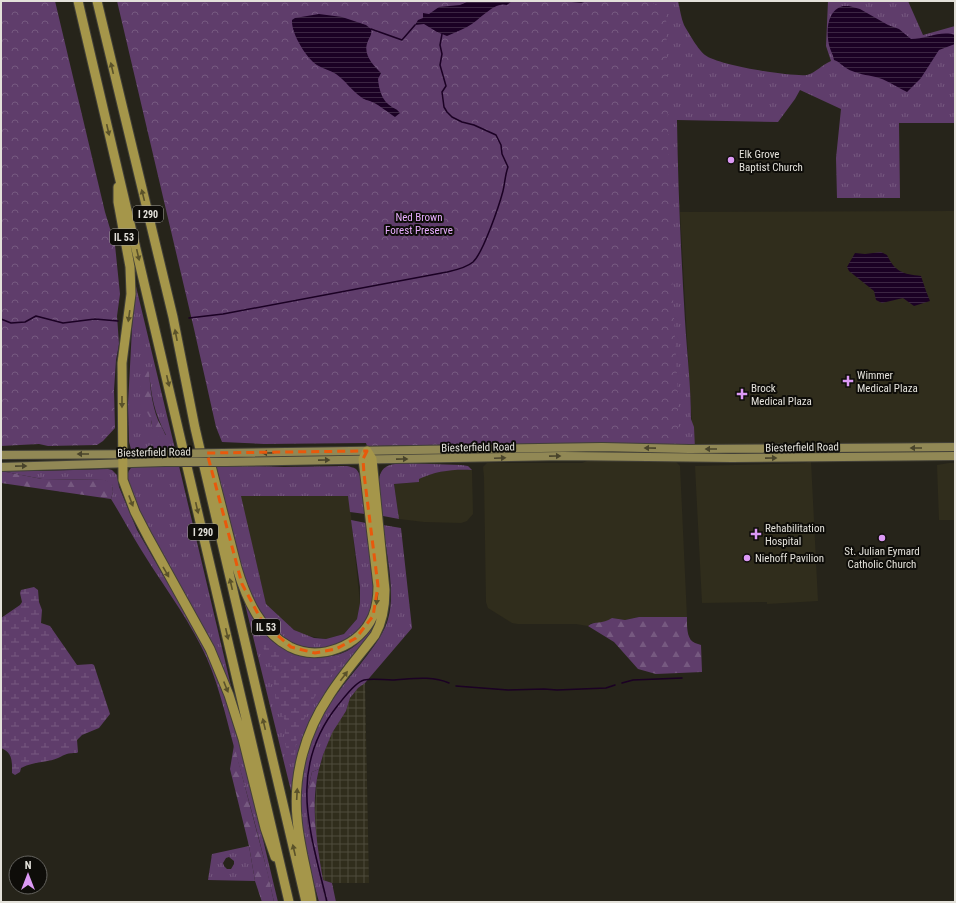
<svg xmlns="http://www.w3.org/2000/svg" width="956" height="903" viewBox="0 0 956 903" font-family="'Roboto Condensed',sans-serif">
  <style>
    .built { fill: #302d1c }
    .industrial { fill: url(#industrial-grid) }
    .grass { fill: url(#grass-tufts); fill-rule: evenodd }
    .forest { fill: url(#forest-firs) }
    .wetland { fill: url(#wetland-marsh) }
    .park { fill: url(#park-crowns) }
    .pitch { fill: #5f3d6b }
    .water { fill: url(#water-rules) }
    .lines { fill: none; stroke-linecap: round; stroke-linejoin: round }
    .stream { stroke: #1b0124; stroke-width: 1.5 }
    .major-casing { stroke: #424038; stroke-width: 10 }
    .highway-casing { stroke: #424038; stroke-width: 11 }
    .major { stroke: #918855; stroke-width: 8 }
    .highway { stroke: #a5964a; stroke-width: 9 }
    .major-bridge-casing { stroke: #424038; stroke-width: 10; stroke-linecap: butt }
    .major-bridge { stroke: #918855; stroke-width: 8 }
    .oneway { fill: #5a522a }
    .oneway2 { fill: #49442b }
    .marked { fill: none; stroke: #e8590c; stroke-width: 3; stroke-dasharray: 8 5; stroke-linejoin: round }
    .poi-dot { fill: #dc99f5; stroke: #0e0d09; stroke-width: 1.5 }
    .labels { text-anchor: middle; stroke-width: 4; stroke-linejoin: round; paint-order: stroke }
    .shield { fill: #0e0d09; stroke: #a3a19b; stroke-width: 1 }
    .shield-label { font-size: 10px; font-weight: bold; fill: #e3e1da }
    .poi-label { font-size: 11px; fill: #e3e1da; stroke: #0e0d09; text-anchor: start }
    .park-label { font-size: 11px; fill: #e7adfd; stroke: #0e0d09 }
    .street-label { font-size: 11px; fill: #e3e1da; stroke: #0e0d09 }
  </style>
  <defs>
    <pattern id="industrial-grid" width="8" height="8" patternUnits="userSpaceOnUse"><rect width="8" height="8" fill="#302d1c"/><path d="M0 4h8M4 0v8" fill="none" stroke="#4e4b3c"/></pattern>
    <pattern id="grass-tufts" width="24" height="20" patternUnits="userSpaceOnUse"><rect width="24" height="20" fill="#5f3d6b"/><path d="M3 7l-1-3M5 7V3M7 7l1-3M15 17l-1-3M17 17v-4M19 17l1-3" fill="none" stroke="#765980"/></pattern>
    <pattern id="forest-firs" width="22" height="20" patternUnits="userSpaceOnUse"><rect width="22" height="20" fill="#5f3d6b"/><path d="M5 1l3.5 6h-7zM16 11l3.5 6h-7z" fill="#765980"/></pattern>
    <pattern id="wetland-marsh" width="20" height="14" patternUnits="userSpaceOnUse"><rect width="20" height="14" fill="#5f3d6b"/><path d="M1 5h8M5 5V1M11 12h8M15 12V8" fill="none" stroke="#765980"/></pattern>
    <pattern id="park-crowns" width="20" height="18" patternUnits="userSpaceOnUse"><rect width="20" height="18" fill="#5f3d6b"/><path d="M2 6a3 3 0 1 1 6 0M12 15a3 3 0 1 1 6 0" fill="none" stroke="#765980"/></pattern>
    <pattern id="water-rules" width="6" height="5" patternUnits="userSpaceOnUse"><rect width="6" height="5" fill="#1b0124"/><path d="M0 2.5h6" fill="none" stroke="#3c2643"/></pattern>
  </defs>
  <rect width="100%" height="100%" fill="#26241a"/>
  <path class="built" d="M955,211V443L693,445L680,212Z
    M590,460L672,462H676L680,466L687,617H639L625,620L612,618L607,622L601,623H591L588,626L576,624H518L512,623L488,608L486,602L484,477L483,467L487,463H582Z
    M811,461L818,601L767,604V602L702,603L695,466L806,463Z
    M949,463H955V520H939L937,465Z
    M452,469L472,470L473,514L467,521L461,523L424,522L399,519L394,484L419,482V479L427,475Z
    M240,496H349L360,603L357,619L344,634L326,639L303,635L294,630L266,604Z"/>
  <path class="industrial" d="M365,683L369,883H332L323,880L316,837L315,810L317,777L323,755L332,732L346,711L350,698L358,688Z"/>
  <path class="grass" d="M642,1H678C680,9 681,18 684,25C688,32 699,51 705,55C717,65 791,77 807,75C815,73 823,64 831,61L826,46L828,1H908L923,35L955,26V123H899L900,198H837L836,158L841,109L800,90L795,99L778,122L677,120C678,187 681,255 685,321C687,354 691,386 691,419L694,427L695,449H678Z
    M133,274L175,449H131L129,442L128,404L134,291ZM149,371C151,395 154,413 166,435L152,428Z
    M401,463L461,465L468,466L472,470C453,469 436,471 419,479V482L394,484L399,519L383,516C381,504 373,474 386,467C390,464 396,464 401,463Z
    M216,465L284,467L347,466C350,467 353,467 356,469C364,477 364,504 365,514L350,512L348,496H241L266,604L294,630L314,638L326,639L344,634L357,619L360,603V587L351,520L366,523C369,545 376,581 372,602C365,638 328,656 295,644C281,638 270,625 261,613C246,591 240,563 234,536C228,513 222,489 216,465Z
    M179,466L235,703C211,655 187,607 162,558C151,536 132,504 128,480C127,475 128,470 132,467Z
    M108,469L112,470L117,475L119,487L137,530L152,556L205,647L231,712L243,756L278,902H274C263,850 248,798 234,747C225,713 217,677 201,646C184,612 160,581 140,548C130,532 121,515 111,499L113,492L112,484L104,480L42,479L1,471V470L40,471Z
    M383,525L401,528L412,628L365,683L358,688L350,698L346,711L332,733L323,755L319,769L312,772L306,797L308,826L326,902H319C311,871 299,829 300,798C301,759 315,721 339,691C353,672 383,640 388,619C396,592 386,553 383,525Z
    M243,596C252,613 260,632 276,644C296,657 325,662 347,651C361,644 370,630 378,617L374,628C355,655 333,680 316,708C301,734 291,769 293,799Z
    M249,846L255,881L208,880L212,854ZM229,857L234,861V864L231,869H227L224,866L223,863L226,858Z"/>
  <path class="forest" d="M143,368H147L149,371C150,387 152,405 158,420C161,427 166,432 166,440L164,442L154,433L152,428V422L140,398L141,372Z
    M1,471L42,479L105,480L112,483L113,492L111,499L1,483Z
    M639,617H687C687,624 686,640 695,643C697,644 699,644 701,645L702,672L656,674L638,669L614,642L588,626C595,620 602,625 612,618L625,620Z
    M234,745L268,874L274,902H262L255,881L249,846L230,769Z
    M319,769C310,805 317,844 323,880L332,883L336,902H326L308,826L306,798L312,772Z"/>
  <path class="wetland" d="M34,587L38,590L39,602L42,610L41,623L50,626L77,665L92,664L94,665L110,714L99,728L82,735L77,740L78,752L77,753C67,753 66,754 58,758C46,763 35,761 21,768L20,772L15,775L12,773C12,761 13,753 1,748V618L20,605L22,602L20,593L21,590Z
    M260,637C271,641 279,649 289,655C309,667 332,659 352,651L327,680L314,698L303,722L296,742L295,759L290,764L284,739L286,724L282,713L276,704L272,667L265,653Z"/>
  <path class="park" d="M1,1H55L105,212L115,245L120,294L117,316L119,344L116,360L114,390L115,428L103,441L97,445L48,446L39,444L1,446Z
    M117,1H651C655,6 662,7 666,12L670,237L678,398V447L484,444L367,446L366,443L264,444L222,442L216,427L194,329Z"/>
  <path class="pitch" d="M1,1H31V8L1,10Z"/>
  <path class="water" d="M469,1H512L507,5C494,1 479,21 467,27C461,30 454,33 447,36L437,32L424,24L415,25L418,20L423,18V13L429,14L439,7L460,5Z
    M843,6H849L860,9L888,25L899,29L911,39C926,39 941,30 955,35V44L939,50L921,78L907,92C898,88 889,81 879,78C870,75 861,75 852,71C845,69 839,61 834,60C833,54 830,50 829,45C826,31 827,10 843,6Z
    M319,14L342,17L366,25L371,29C372,35 370,36 368,41C362,54 373,65 381,73L378,79C379,90 382,101 392,107C395,109 397,109 400,113L395,117C387,112 381,106 372,102C368,100 364,100 361,97C351,90 345,80 336,74C330,70 323,69 317,65C306,58 291,33 292,20L295,18Z
    M881,252L887,255C895,272 903,274 921,276L926,291L930,301L914,306L903,298L882,303L876,300L874,291L849,271L847,267L855,253L865,254Z"/>
  <g class="lines">
    <path class="stream" d="M527,1H550
      M569,1L581,2L585,1
      M371,29L402,40L415,25
      M189,318L223,314L447,272C456,270 466,268 473,262C483,253 499,206 503,191C505,183 505,175 508,167L502,154L501,145L496,135L474,125L462,122L452,117L447,112L444,107L442,92L446,86L440,65L442,54L440,45L442,34
      M1,319L11,323L25,322L36,316L63,323L95,319L118,321
      M622,683L633,680L682,678
      M456,686L508,690L544,689L557,690L606,688L615,685
      M327,902C310,830 287,769 338,705C344,698 355,682 364,680C373,678 383,680 392,680C411,679 431,675 449,683"/>
    <g class="major-casing">
      <path id="major" d="M223,453L602,447L689,449L955,447
        M1,455L162,454
        M226,462L563,456L732,458L955,456
        M1,467L165,462"/>
    </g>
    <g class="highway-casing">
      <path id="highway" d="M78,1L289,902
        M97,1L173,317L195,428L306,902
        M118,187V202L130,267L131,294L122,363L123,480L135,512L148,537L210,649L229,695L243,739L265,828L275,857
        M208,454L237,568C246,598 260,631 290,647C320,662 360,646 373,616C377,606 378,596 378,586L363,459L367,451
        M312,902C308,874 299,846 297,818C293,775 305,732 329,696C342,675 360,655 375,635C383,621 385,607 385,590L372,459L367,451"/>
    </g>
    <use href="#major" class="major"/>
    <use href="#highway" class="highway"/>
    <g class="major-bridge-casing">
      <path id="major-bridge" d="M162,454L223,453
        M165,462H226"/>
    </g>
    <use href="#major-bridge" class="major-bridge"/>
  </g>
  <defs><path id="oneway-solid" d="M-6-.8H1V-3.2L6.5 0L1 3.2V.8H-6Z"/></defs>
  <g class="oneway">
    <use href="#oneway-solid" transform="translate(112 68) rotate(-103)"/>
    <use href="#oneway-solid" transform="translate(108 130) rotate(77)"/>
    <use href="#oneway-solid" transform="translate(143 195) rotate(-104)"/>
    <use href="#oneway-solid" transform="translate(138 255) rotate(77)"/>
    <use href="#oneway-solid" transform="translate(129 316) rotate(98)"/>
    <use href="#oneway-solid" transform="translate(176 335) rotate(-101)"/>
    <use href="#oneway-solid" transform="translate(168 381) rotate(77)"/>
    <use href="#oneway-solid" transform="translate(122 402) rotate(90)"/>
    <use href="#oneway-solid" transform="translate(131 501) rotate(69)"/>
    <use href="#oneway-solid" transform="translate(197 508) rotate(77)"/>
    <use href="#oneway-solid" transform="translate(166 572) rotate(60)"/>
    <use href="#oneway-solid" transform="translate(231 584) rotate(-103)"/>
    <use href="#oneway-solid" transform="translate(377 599) rotate(96)"/>
    <use href="#oneway-solid" transform="translate(227 634) rotate(77)"/>
    <use href="#oneway-solid" transform="translate(344 676) rotate(-53)"/>
    <use href="#oneway-solid" transform="translate(226 687) rotate(68)"/>
    <use href="#oneway-solid" transform="translate(264 724) rotate(-103)"/>
    <use href="#oneway-solid" transform="translate(297 794) rotate(-87)"/>
    <use href="#oneway-solid" transform="translate(294 850) rotate(-103)"/>
  </g>
  <g class="oneway2">
    <use href="#oneway-solid" transform="translate(650 448) rotate(-179)"/>
    <use href="#oneway-solid" transform="translate(916 448) rotate(180)"/>
    <use href="#oneway-solid" transform="translate(711 449) rotate(180)"/>
    <use href="#oneway-solid" transform="translate(268 453) rotate(179)"/>
    <use href="#oneway-solid" transform="translate(83 454) rotate(-180)"/>
    <use href="#oneway-solid" transform="translate(555 456) rotate(-1)"/>
    <use href="#oneway-solid" transform="translate(500 458) rotate(-2)"/>
    <use href="#oneway-solid" transform="translate(771 458) rotate(-1)"/>
    <use href="#oneway-solid" transform="translate(402 459) rotate(-1)"/>
    <use href="#oneway-solid" transform="translate(324 460) rotate(-1)"/>
    <use href="#oneway-solid" transform="translate(21 466) rotate(-1)"/>
  </g>
  <path class="marked" d="M367,451L363,459L364,474L378,586L373,616L356,638L336,649L315,653L291,647L263,623L242,584L207,453Z"/>
  <g class="poi-dot">
    <circle cx="731" cy="160" r="4"/>
    <path d="M846 375h4v4h4v4h-4v4h-4v-4h-4v-4h4z"/>
    <path d="M740 388h4v4h4v4h-4v4h-4v-4h-4v-4h4z"/>
    <path d="M754 528h4v4h4v4h-4v4h-4v-4h-4v-4h4z"/>
    <circle cx="882" cy="538" r="4"/>
    <circle cx="747" cy="558" r="4"/>
  </g>
  <g class="labels">
    <g class="shield">
      <rect x="133" y="206" width="30" height="16" rx="3"/>
      <rect x="110" y="229" width="28" height="16" rx="3"/>
      <rect x="188" y="524" width="30" height="16" rx="3"/>
      <rect x="252" y="619" width="28" height="16" rx="3"/>
    </g>
    <g class="shield-label">
      <text x="148" y="218">I 290</text>
      <text x="124" y="241">IL 53</text>
      <text x="203" y="536">I 290</text>
      <text x="266" y="631">IL 53</text>
    </g>
    <g class="poi-label">
      <text x="739" y="158">Elk Grove<tspan x="739" dy="13">Baptist Church</tspan></text>
      <text x="857" y="379">Wimmer<tspan x="857" dy="13">Medical Plaza</tspan></text>
      <text x="751" y="392">Brock<tspan x="751" dy="13">Medical Plaza</tspan></text>
      <text x="765" y="532">Rehabilitation<tspan x="765" dy="13">Hospital</tspan></text>
      <text x="882" y="555" text-anchor="middle">St. Julian Eymard<tspan x="882" dy="13">Catholic Church</tspan></text>
      <text x="755" y="562">Niehoff Pavilion</text>
    </g>
    <g class="park-label">
      <text x="419" y="221">Ned Brown<tspan x="419" dy="13">Forest Preserve</tspan></text>
    </g>
    <g class="street-label">
      <text transform="translate(478 447) rotate(-1)" y="4">Biesterfield Road</text>
      <text transform="translate(802 447) rotate(-1)" y="4">Biesterfield Road</text>
      <text transform="translate(154 452) rotate(-1)" y="4">Biesterfield Road</text>
    </g>
  </g>
  <rect width="956" height="903" fill="none" stroke="#e3e1da" stroke-width="4"/>
  <g transform="translate(28 875)"><circle r="19" fill="#0e0d09" stroke="#63625d"/>
  <path d="M0-3L7 15L0 10L-7 15Z" fill="#dc99f5"/>
  <text y="-6" font-size="11" font-weight="bold" text-anchor="middle" fill="#e3e1da">N</text>
  </g>
</svg>
